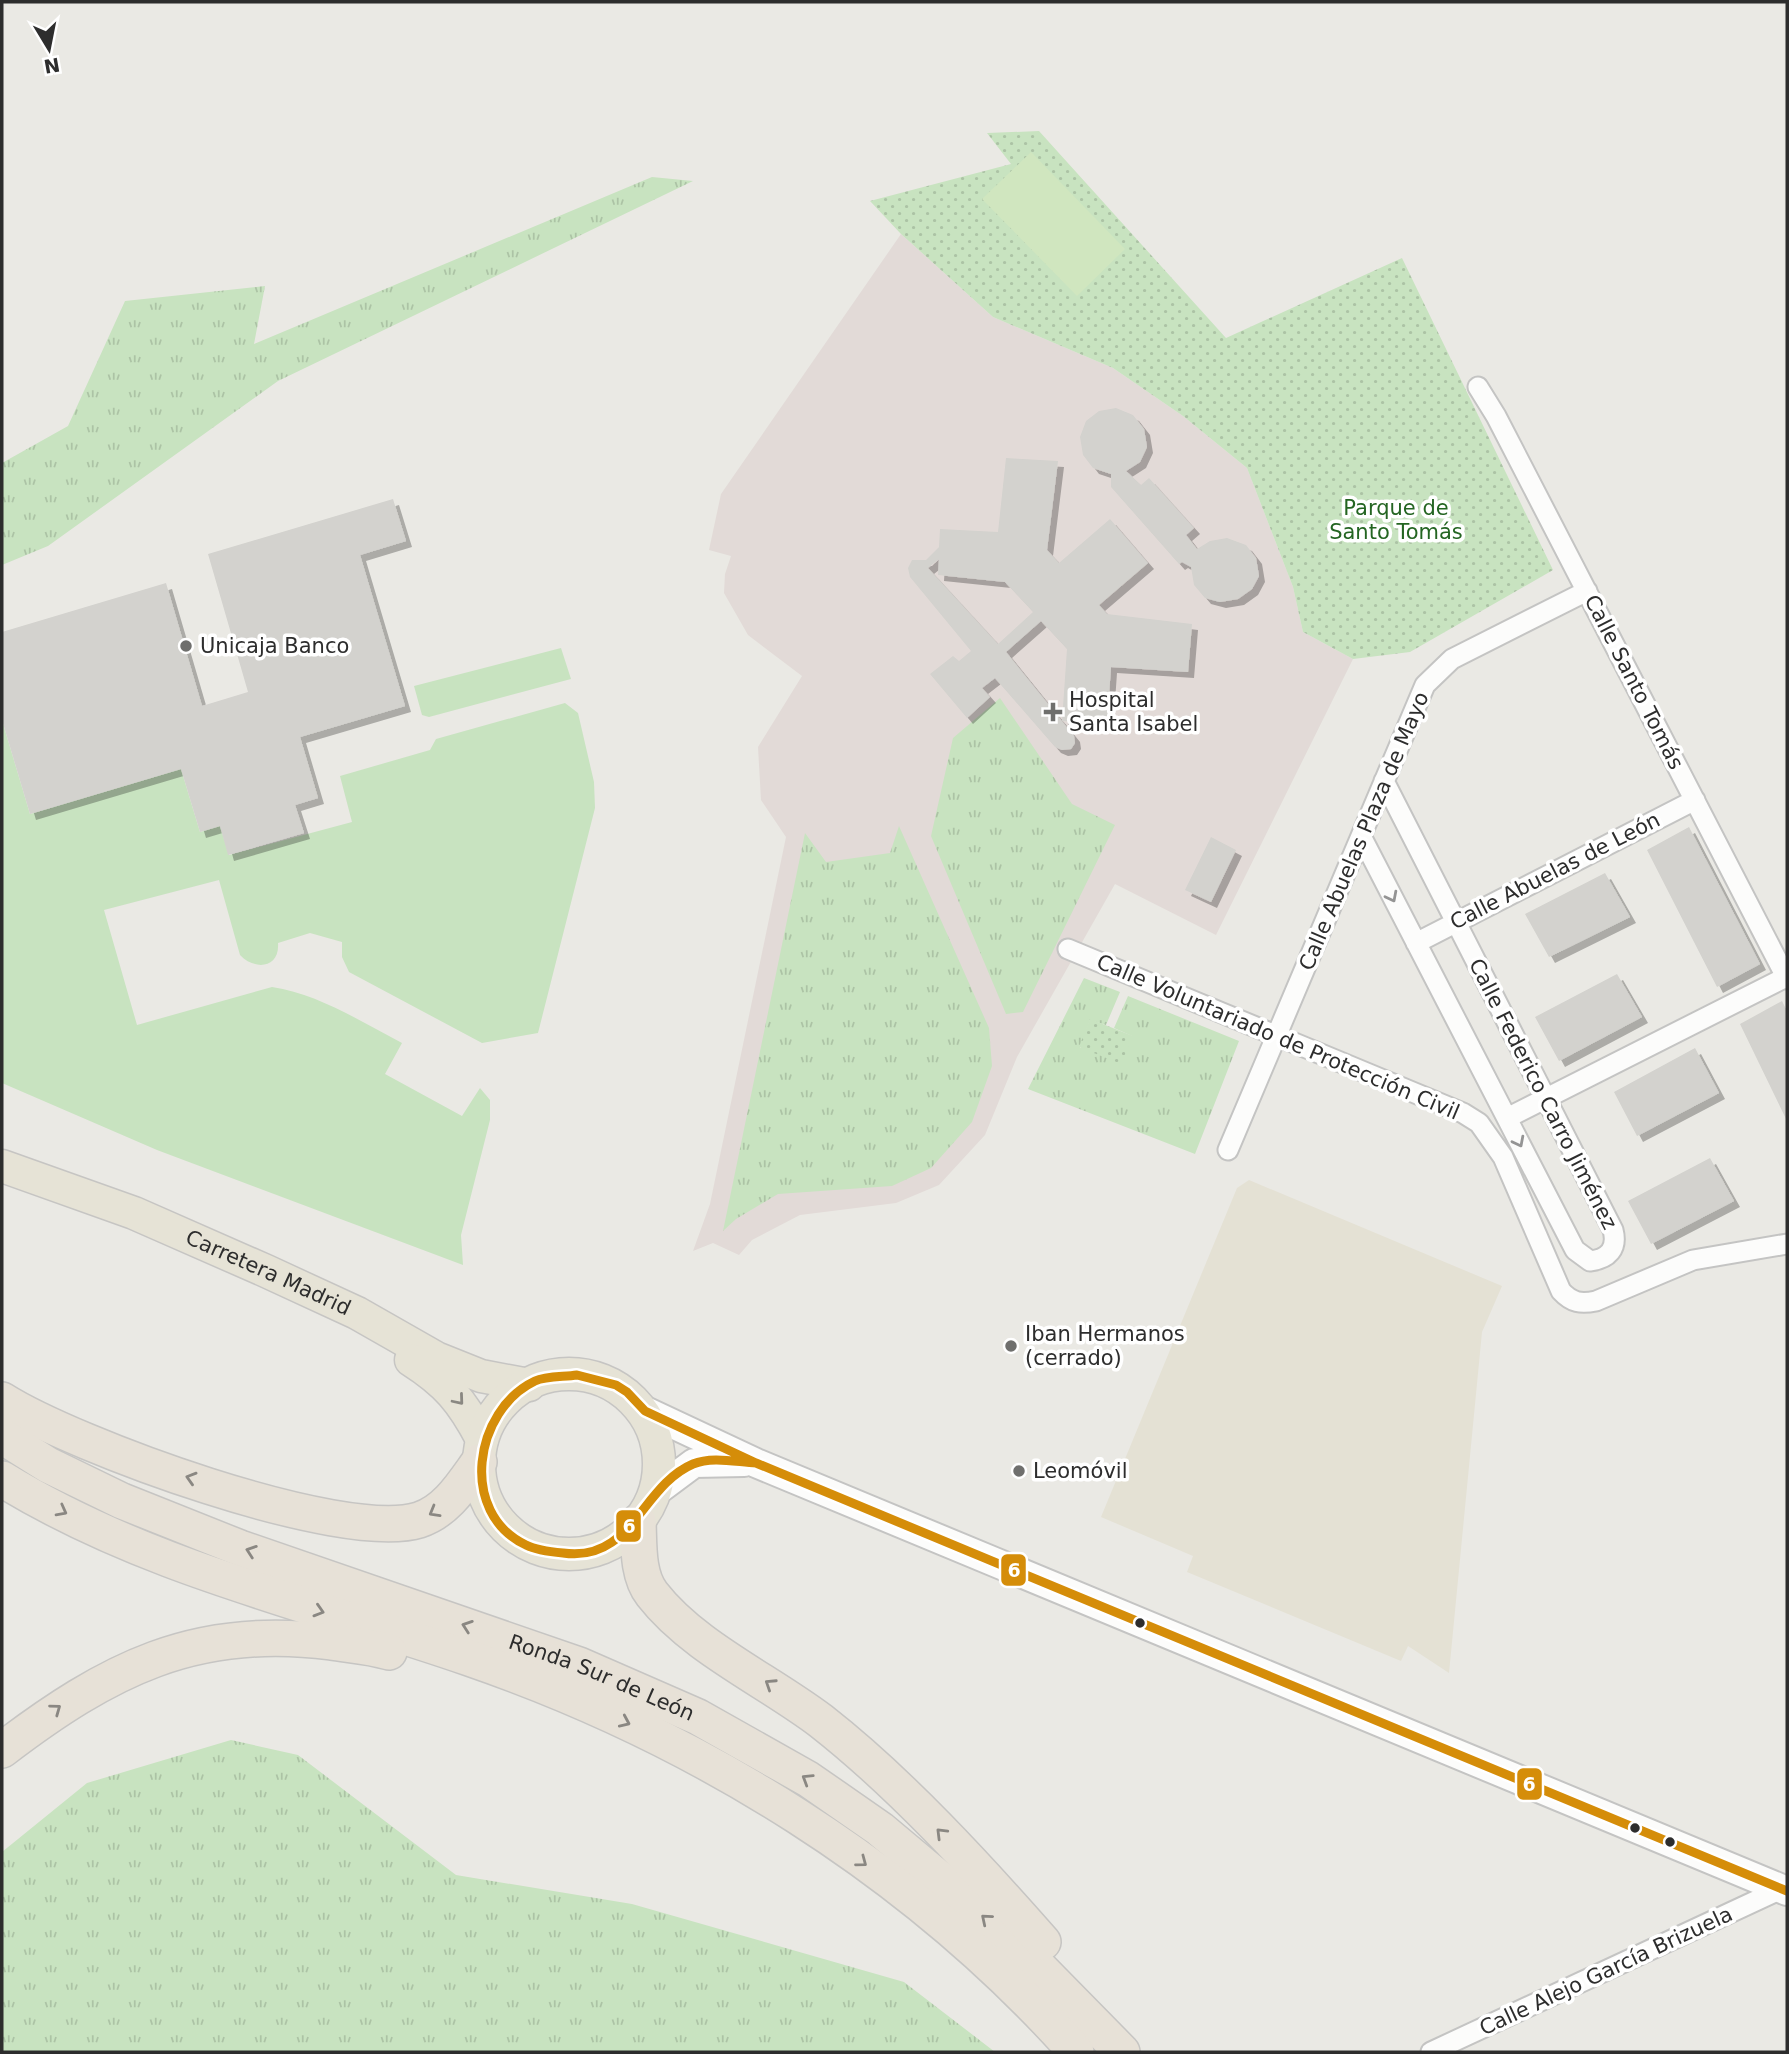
<svg xmlns="http://www.w3.org/2000/svg" width="1789" height="2054" viewBox="0 0 1789 2054" font-family="'DejaVu Sans',sans-serif">
  <style>
    .education { fill: #e4e1d4 }
    .medical { fill: #e2dad7 }
    .grass { fill: url(#grass-tufts) }
    .park { fill: url(#park-dots) }
    .garden { fill: #c8e3c0 }
    .pitch { fill: #d0e6bf }
    .building { fill: #d3d2ce; fill-rule: evenodd; filter: url(#shadow) }
    .lines { fill: none; stroke-linecap: round; stroke-linejoin: round }
    .minor-casing { stroke: #c4c4c3; stroke-width: 23 }
    .secondary-casing { stroke: #c4c4c3; stroke-width: 32 }
    .trunk-casing { stroke: #c6c5c3; stroke-width: 35 }
    .motorway-casing { stroke: #c6c5c3; stroke-width: 38 }
    .minor { stroke: #fcfcfb; stroke-width: 19 }
    .secondary { stroke: #fcfcfb; stroke-width: 28 }
    .trunk { stroke: #e6e3d6; stroke-width: 32 }
    .motorway { stroke: #e7e1d7; stroke-width: 35 }
    .bus-1-casing { stroke: #fff; stroke-width: 14 }
    .bus-1 { stroke: #d58d09; stroke-width: 9 }
    .oneway { stroke: #949494 }
    .oneway2 { stroke: #8a8882 }
    .oneway3 { stroke: #8a8782 }
    .poi-dot { fill: #6f6f6d; stroke: #fff; stroke-width: 2.5 }
    .bus-dot { fill: #2d2d2d; stroke: #fff; stroke-width: 2.5 }
    .labels { text-anchor: middle; stroke-width: 7; stroke-linejoin: round; paint-order: stroke }
    .park-label { font-size: 21px; fill: #246522; stroke: #fff }
    .poi-label { font-size: 21px; fill: #2d2d2d; stroke: #fff; text-anchor: start }
    .street-label { font-size: 21px; fill: #2d2d2d; stroke: #fff }
    .line-badge { stroke: #fff; stroke-width: 2.5 }
    .badge-label { font-size: 19px; text-anchor: middle; font-weight: bold; fill: #fff }
  </style>
  <defs>
    <pattern id="grass-tufts" width="24" height="20" patternUnits="userSpaceOnUse" patternTransform="scale(1.75)"><rect width="24" height="20" fill="#c8e3c0"/><path d="M3 7l-1-3M5 7V3M7 7l1-3M15 17l-1-3M17 17v-4M19 17l1-3" fill="none" stroke="#acc3a5"/></pattern>
    <pattern id="park-dots" width="8" height="8" patternUnits="userSpaceOnUse" patternTransform="scale(1.75)"><rect width="8" height="8" fill="#c8e3c0"/><path d="M2 2h.1M6 6h.1" fill="none" stroke="#acc3a5" stroke-width="1.8" stroke-linecap="round"/></pattern>
    <filter id="shadow"><feDropShadow dx="6" dy="6" stdDeviation="0" flood-color="#0004"/></filter>
  </defs>
  <rect width="100%" height="100%" fill="#eae9e4"/>
  <path class="education" d="M1249,1180L1502,1286L1482,1332L1449,1673L1408,1646L1401,1661L1187,1572L1193,1556L1101,1517L1237,1188Z"/>
  <path class="medical" d="M901,234L993,317L1113,368L1183,416L1247,468L1293,587L1303,632L1353,659L1216,935L1115,884L1017,1057L985,1135L939,1185L896,1203L800,1215L752,1240L739,1255L713,1243L693,1251L710,1204L786,837L761,800L758,747L802,676L748,635L724,593L725,574L731,556L709,550L721,494Z"/>
  <path class="grass" d="M652,177L693,181L278,381L48,546L2,565V463L68,426L125,301L265,286L254,344Z
    M1000,698L1072,804L1115,825L1023,1012L1006,1014L931,836L953,738Z
    M899,826L989,1028L992,1066L972,1122L931,1168L892,1186L778,1194L736,1219L723,1231L805,833L826,862L890,853Z
    M1084,978L1120,992L1106,1025L1090,1020L1080,1048L1132,1036L1114,1028L1128,996L1239,1041L1195,1154L1028,1089Z
    M231,1740L298,1755L456,1875L632,1904L904,1982L995,2052H2V1852L87,1783Z"/>
  <path class="park" d="M1039,131L1226,338L1402,258L1553,570L1410,652L1353,659L1303,632L1293,587L1247,468L1183,416L1113,368L993,317L901,234L870,201L1011,164L987,133Z
    M1090,1019L1133,1036L1121,1064L1079,1047Z"/>
  <path class="garden" d="M561,648L571,679L429,717L422,715L414,686Z
    M565,703L578,713L594,782L595,808L538,1033L482,1043L349,972L342,957V942L310,933L278,943C280,968 255,971 240,955L219,880L104,910L137,1025L272,987C318,994 360,1021 402,1043L385,1074L462,1116L480,1088L490,1100V1120L461,1235L463,1265L157,1150L2,1083V720L30,814L181,769L200,832L220,826L229,855L352,822L340,776L430,750L436,739Z"/>
  <path class="pitch" d="M1031,152L1125,249L1077,296L982,199Z"/>
  <path class="building" d="M1116,408L1133,415L1144,429L1147,447L1140,462L1126,471L1141,485L1149,478L1194,528L1186,535L1197,549L1210,541L1227,538L1246,545L1256,558L1259,576L1252,589L1238,599L1220,602L1205,598L1194,585L1191,567L1182,562L1179,564L1111,487V474L1093,468L1083,455L1080,437L1086,421L1099,411Z
    M1006,458L1058,461L1047,550L1059,563L1110,519L1148,563L1099,605L1107,614L1192,624L1188,672L1111,667L1107,724L1062,721L1067,649L1041,621L1006,652L1074,736L1075,743L1071,749L1062,750L1055,747L995,678L982,688L990,697L967,718L930,674L953,656L959,661L971,651L910,577L908,568L912,560H926L939,547L940,529L998,532ZM939,559L938,575L1005,582L1033,612L998,644L928,568Z
    M393,499L406,541L360,555L405,706L300,737L318,798L295,805L304,833L228,855L220,826L200,832L181,769L30,814L2,720V632L166,583L202,706L248,692L208,554Z
    M1689,827L1760,964L1717,987L1647,850Z
    M1211,837L1236,850L1211,902L1185,890Z
    M1605,873L1630,917L1549,957L1525,914Z
    M1617,974L1642,1017L1559,1061L1535,1017Z
    M1782,1001L1787,1011V1121L1740,1024Z
    M1695,1048L1719,1093L1637,1136L1614,1092Z
    M1710,1158L1734,1201L1651,1244L1628,1201Z"/>
  <g class="lines">
    <g class="minor-casing">
      <path id="minor" d="M1478,387L1496,416L1787,979
        M1361,836L1575,1250L1590,1261C1608,1259 1618,1249 1613,1230L1384,781
        M1416,943L1695,800
        M1068,949L1463,1113L1479,1123L1503,1157L1561,1291C1572,1303 1581,1304 1596,1301L1693,1260L1787,1244
        M1507,1118L1786,977
        M1228,1150L1425,685L1452,659L1587,591
        M1431,2052L1781,1889"/>
    </g>
    <g class="secondary-casing">
      <path id="secondary" d="M643,1410L756,1463L1787,1891
        M655,1492L694,1463L744,1462"/>
    </g>
    <g class="trunk-casing">
      <g id="trunk">
        <path id="s1" d="M2,1166L134,1213L266,1271L357,1313L436,1358L481,1376L529,1385"/>
        <path d="M411,1360C447,1383 462,1401 482,1439"/>
        <circle cx="569" cy="1464" r="90"/>
      </g>
    </g>
    <g class="motorway-casing">
      <g id="motorway">
        <path d="M2,1400C73,1445 341,1544 419,1520C447,1511 463,1484 479,1462"/>
        <path id="s2" d="M2,1436L48,1465L122,1501L240,1548L579,1665L698,1717L808,1779L880,1829L1009,1937L1122,2052"/>
        <path d="M2,1479C147,1568 310,1603 469,1658C698,1737 914,1870 1076,2052"/>
        <path d="M638,1522C639,1544 637,1575 652,1594C693,1647 767,1680 821,1721C899,1782 977,1867 1043,1942"/>
        <path d="M2,1750C107,1670 195,1624 331,1642C350,1645 370,1646 389,1652"/>
      </g>
    </g>
    <use href="#minor" class="minor"/>
    <use href="#secondary" class="secondary"/>
    <use href="#trunk" class="trunk"/>
    <use href="#motorway" class="motorway"/>
    <g class="bus-1-casing">
      <path id="bus-1" d="M577,1375L616,1385L627,1392L645,1411L756,1463C736,1462 712,1456 693,1464C641,1486 632,1563 563,1553C552,1552 536,1550 526,1545C458,1513 474,1410 535,1381C546,1376 564,1377 577,1375Z
        M756,1463L1787,1891"/>
    </g>
    <use href="#bus-1" class="bus-1"/>
  </g>
  <defs><path id="oneway-chevron" d="M-2-3.5L2.5 0L-2 3.5" fill="none" stroke-width="1.6" stroke-linecap="round" stroke-linejoin="round" transform="scale(1.75)"/></defs>
  <g class="oneway">
    <use href="#oneway-chevron" transform="translate(1392 897) rotate(63)"/>
    <use href="#oneway-chevron" transform="translate(1519 1142) rotate(63)"/>
  </g>
  <use class="oneway2" href="#oneway-chevron" transform="translate(459 1400) rotate(50)"/>
  <g class="oneway3">
    <use href="#oneway-chevron" transform="translate(191 1478) rotate(-163)"/>
    <use href="#oneway-chevron" transform="translate(62 1511) rotate(28)"/>
    <use href="#oneway-chevron" transform="translate(434 1512) rotate(150)"/>
    <use href="#oneway-chevron" transform="translate(251 1551) rotate(-161)"/>
    <use href="#oneway-chevron" transform="translate(319 1611) rotate(17)"/>
    <use href="#oneway-chevron" transform="translate(467 1626) rotate(-161)"/>
    <use href="#oneway-chevron" transform="translate(770 1684) rotate(-147)"/>
    <use href="#oneway-chevron" transform="translate(56 1709) rotate(-36)"/>
    <use href="#oneway-chevron" transform="translate(625 1722) rotate(24)"/>
    <use href="#oneway-chevron" transform="translate(807 1779) rotate(-148)"/>
    <use href="#oneway-chevron" transform="translate(941 1833) rotate(-135)"/>
    <use href="#oneway-chevron" transform="translate(862 1862) rotate(37)"/>
    <use href="#oneway-chevron" transform="translate(986 1919) rotate(-140)"/>
  </g>
  <g class="poi-dot">
    <circle cx="186" cy="646" r="7"/>
    <path d="M1049.5 701.5h7v7h7v7h-7v7h-7v-7h-7v-7h7z"/>
    <circle cx="1011" cy="1346" r="7"/>
    <circle cx="1019" cy="1471" r="7"/>
  </g>
  <g class="bus-dot">
    <circle cx="1140" cy="1623" r="6"/>
    <circle cx="1635" cy="1828" r="6"/>
    <circle cx="1670" cy="1842" r="6"/>
  </g>
  <g class="labels">
    <g class="park-label">
      <text x="1396" y="515">Parque de<tspan x="1396" dy="24">Santo Tomás</tspan></text>
    </g>
    <g class="poi-label">
      <text x="200" y="653">Unicaja Banco</text>
      <text x="1069" y="707">Hospital<tspan x="1069" dy="24">Santa Isabel</tspan></text>
      <text x="1025" y="1341">Iban Hermanos<tspan x="1025" dy="24">(cerrado)</tspan></text>
      <text x="1033" y="1478">Leomóvil</text>
    </g>
    <g class="street-label">
      <text transform="translate(1634 682) rotate(63)" y="7">Calle Santo Tomás</text>
      <text transform="translate(1364 831) rotate(-67)" y="7">Calle Abuelas Plaza de Mayo</text>
      <text transform="translate(1555 871) rotate(-27)" y="7">Calle Abuelas de León</text>
      <text transform="translate(1278 1037) rotate(23)" y="7">Calle Voluntariado de Protección Civil</text>
      <text transform="translate(1543 1094) rotate(63)" y="7">Calle Federico Carro Jiménez</text>
      <text dy="7" stroke="none"><textPath href="#s1" startOffset="287">Carretera Madrid</textPath></text>
      <text dy="7" stroke="none"><textPath href="#s2" startOffset="648">Ronda Sur de León</textPath></text>
      <text transform="translate(1606 1971) rotate(-25)" y="7">Calle Alejo García Brizuela</text>
    </g>
  </g>
  <g class="line-badge">
    <rect x="615" y="1509" width="27" height="34" rx="7" fill="#d58d09"/>
    <rect x="1000" y="1553" width="27" height="34" rx="7" fill="#d58d09"/>
    <rect x="1516" y="1767" width="27" height="34" rx="7" fill="#d58d09"/>
  </g>
  <g class="badge-label">
    <text x="629" y="1533">6</text>
    <text x="1014" y="1577">6</text>
    <text x="1529" y="1791">6</text>
  </g>
  <rect width="1789" height="2054" fill="none" stroke="#2d2d2d" stroke-width="7"/>
  <g transform="translate(49 49) rotate(170)" stroke="#ffffff" stroke-width="5" paint-order="stroke">
  <path d="M0-5L12 26L0 18L-12 26Z" fill="#2d2d2d"/>
  <text y="-10" font-size="19" font-weight="bold" text-anchor="middle" fill="#2d2d2d">N</text>
  </g>
</svg>
